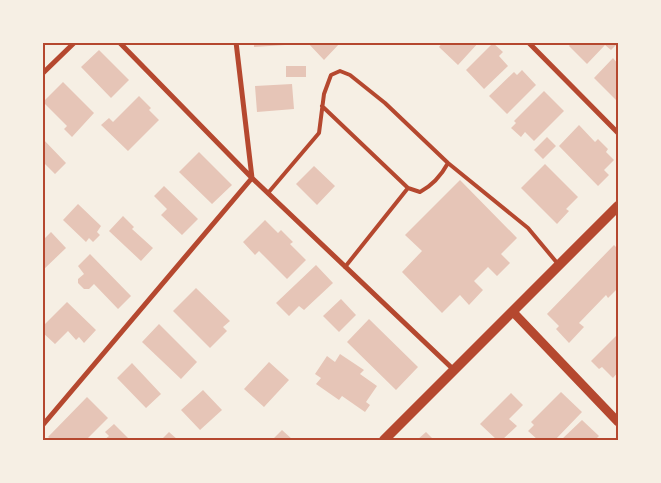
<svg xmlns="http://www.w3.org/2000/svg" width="661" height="483" viewBox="0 0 661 483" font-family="Lato,sans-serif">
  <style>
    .building { fill: #e6c5b7 }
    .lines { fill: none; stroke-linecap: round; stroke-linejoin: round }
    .service { stroke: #b5482f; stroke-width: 4 }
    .minor { stroke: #b5482f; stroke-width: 5 }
    .tertiary { stroke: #b5482f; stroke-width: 9 }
    .secondary { stroke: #b5482f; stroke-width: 10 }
    .neatline { fill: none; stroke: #b5482f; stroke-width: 2 }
  </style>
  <rect width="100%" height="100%" fill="#f6efe4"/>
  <path class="building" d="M254,42H285V45L254,47Z
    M307,42H341L324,60Z
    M443,42H479L458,65L439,47Z
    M572,42H618V43L611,50L605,45L587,64L569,46Z
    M493,43L503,52L499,56L508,66L484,89L466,70Z
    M99,50L129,80L111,98L81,67Z
    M613,58L618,64V102L594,78Z
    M286,66H306V77H286Z
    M522,70L536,85L507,114L489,96L514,72L517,75Z
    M63,82L94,113L72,137L64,129L67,126L43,102Z
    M292,84L294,109L257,112L255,86Z
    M544,91L564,111L534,141L525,132L521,137L511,128L516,123L514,121Z
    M139,96L151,108L149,110L159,120L128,151L101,125L109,118L113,122Z
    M579,125L595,142L598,139L608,149L606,152L614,160L604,170L609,175L598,186L559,146Z
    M547,137L556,146L543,159L534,150Z
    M42,138L66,163L55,174L42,161Z
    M199,152L232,185L212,204L179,172Z
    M545,164L578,197L566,209L569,211L557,224L521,188Z
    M314,166L335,186L317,205L296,184Z
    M460,180L517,238L501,254L510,263L497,276L488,267L474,281L483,290L469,305L460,295L442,313L402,272L422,251L405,235Z
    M164,186L198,219L182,235L161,215L167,209L154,196Z
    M78,204L101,226L97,232L100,235L93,242L89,238L86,242L63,220Z
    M123,216L134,227L132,229L153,248L141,261L109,231Z
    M265,220L278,233L281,230L293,242L290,244L306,260L287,279L259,251L255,255L243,242Z
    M51,232L66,248L42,271V235L45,238Z
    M614,245L618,249V288L608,298L606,295L579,323L584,327L569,343L556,329L559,326L547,314Z
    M90,254L131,296L118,309L94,284L89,289H84L78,283V279L84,274L78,266Z
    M316,265L333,283L304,310L299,306L289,316L276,303Z
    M196,288L230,321L223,327L227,331L210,348L173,311Z
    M341,299L356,315L339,332L323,316Z
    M67,302L96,330L84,343L79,337L76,340L68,331L55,344L42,332V327Z
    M369,319L418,367L396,390L347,342Z
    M159,324L197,362L181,379L142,342Z
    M618,334V372L613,378L602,367L599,369L591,361Z
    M340,354L364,370L360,374L377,386L366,402L370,405L365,412L342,396L339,400L316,384L321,378L315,374L327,356L335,362Z
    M269,362L289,380L264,407L244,389Z
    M132,363L161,394L146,408L117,378Z
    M203,390L222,410L200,430L181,410Z
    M561,392L582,412L555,440H538L528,431L534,425L531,422Z
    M511,393L523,405L509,419L517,426L502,440H497L480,424Z
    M87,397L108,418L87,439L90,440H52L48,437Z
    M582,420L599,436L595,440H561Z
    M114,424L130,440H104L109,436L105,432Z
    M282,430L293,440H272Z
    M169,432L178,440H161Z
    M426,432L434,440H417Z"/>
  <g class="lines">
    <path class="service" d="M322,106L408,188L345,267
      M408,188L420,192C433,185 441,176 448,163
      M268,193L319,133L324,94L331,75L340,71L350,75L385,103L448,163L528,228L558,264"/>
    <path class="minor" d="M119,42L252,178L454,370
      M528,42L618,133
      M42,74L75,42
      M42,426L252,178L236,42"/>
    <path class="tertiary" d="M513,312L618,422"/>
    <path class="secondary" d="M384,440L618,206"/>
  </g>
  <rect width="661" height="483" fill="none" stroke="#f6efe4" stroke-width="88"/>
  <rect x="44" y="44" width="573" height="395" class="neatline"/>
</svg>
